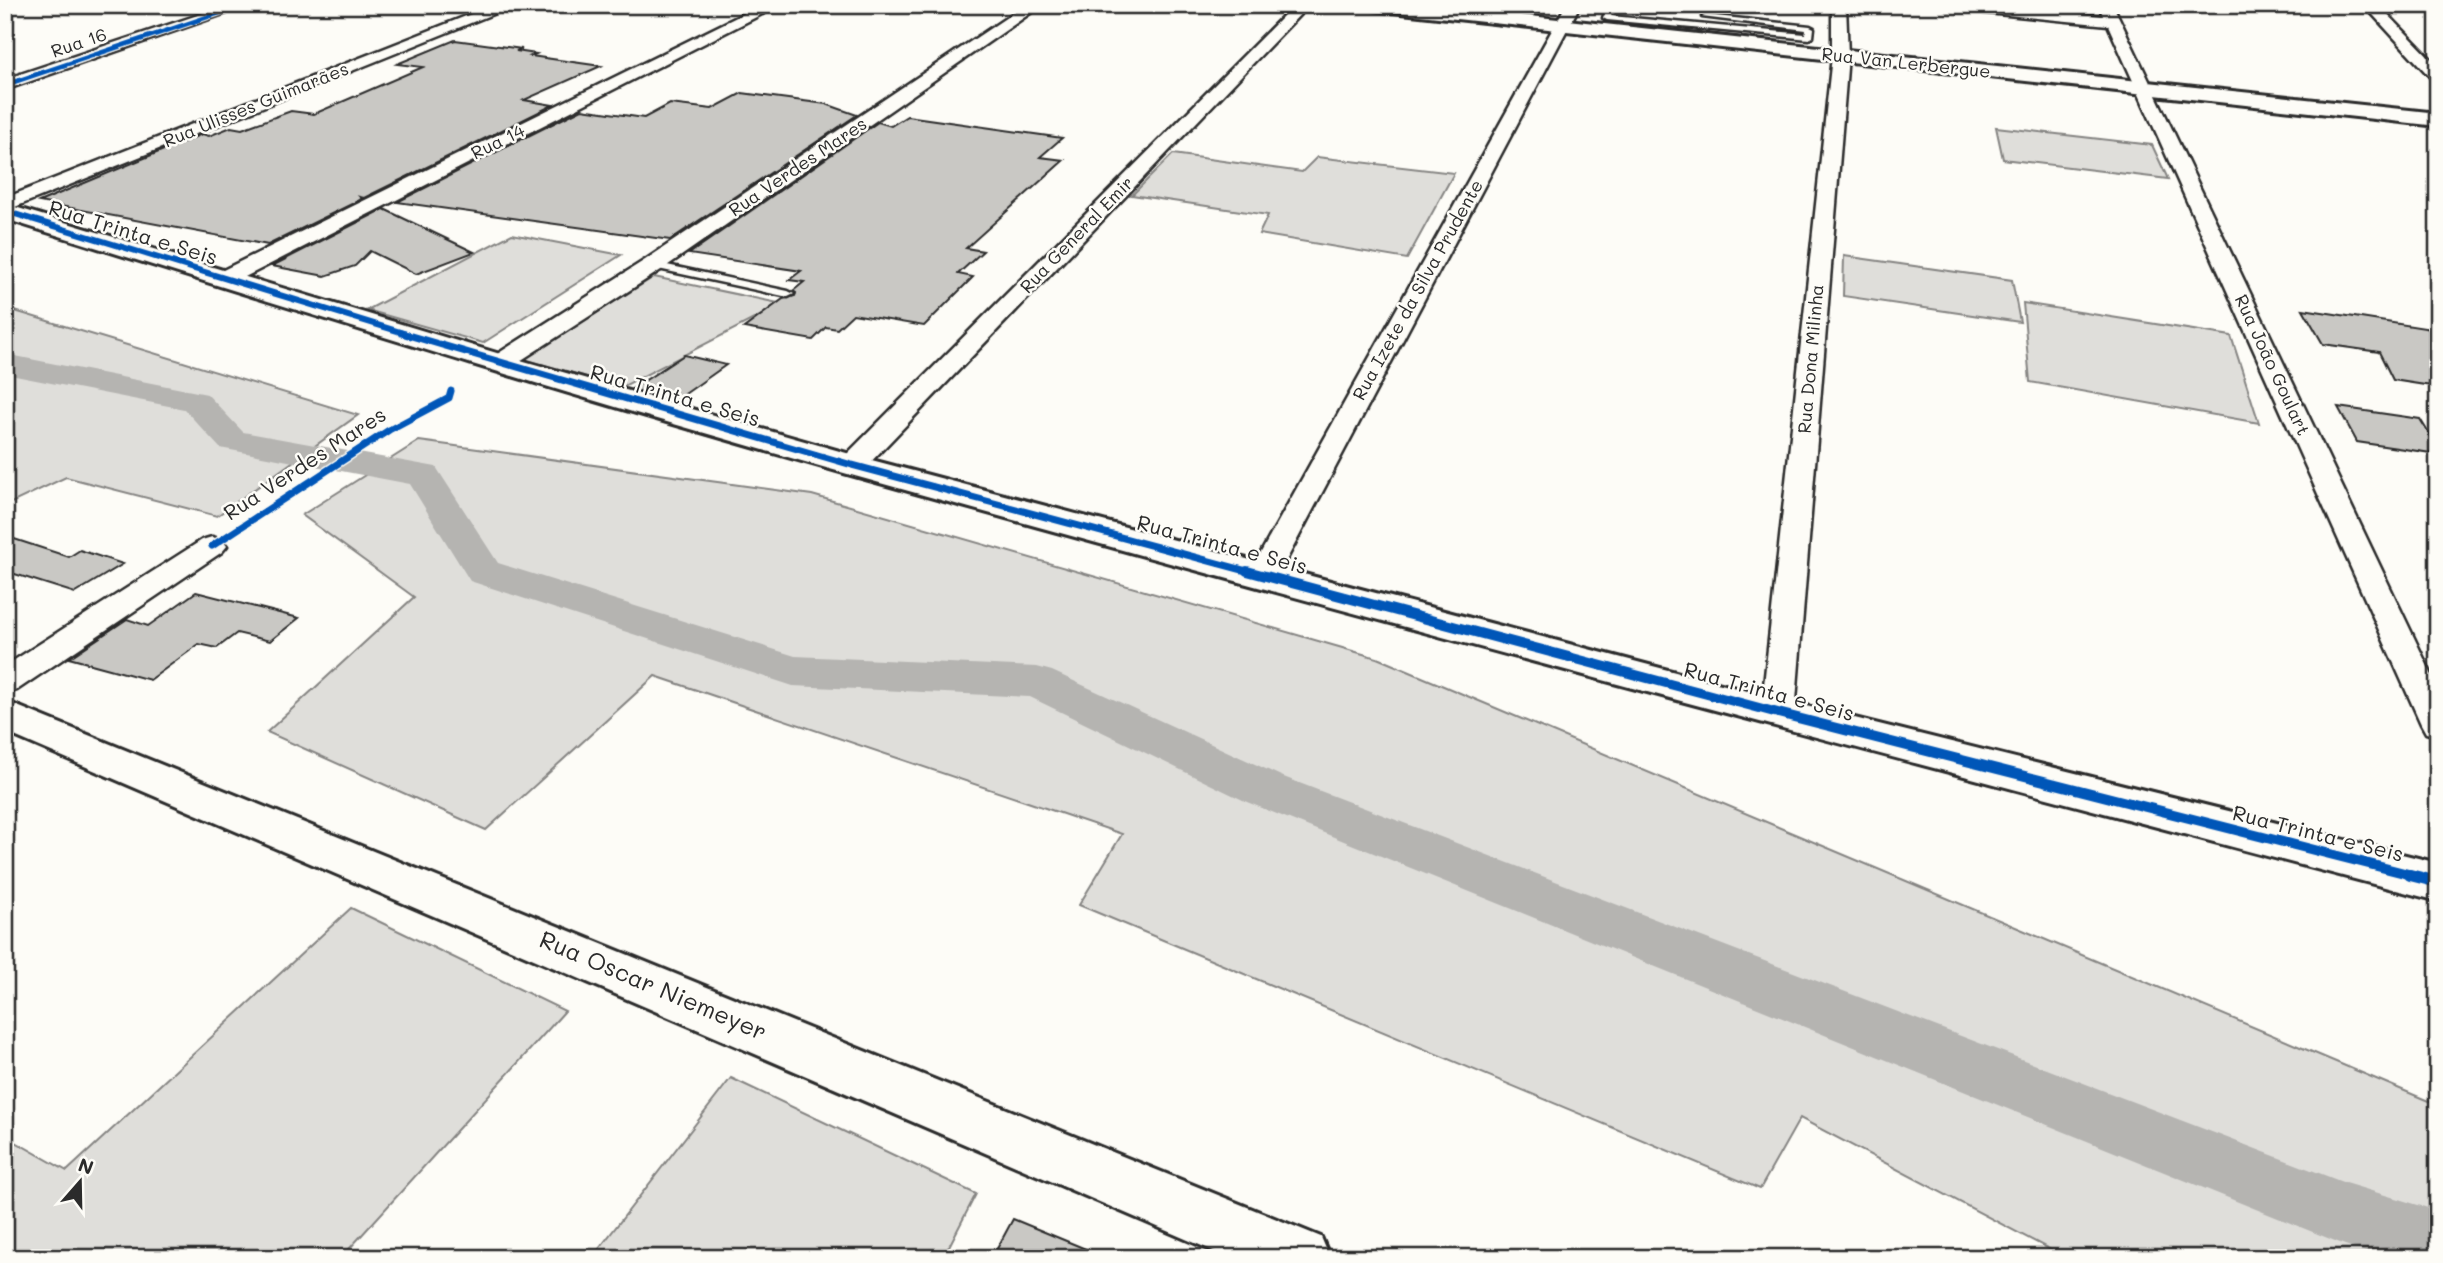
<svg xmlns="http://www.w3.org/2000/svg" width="2443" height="1263" viewBox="0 0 2443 1263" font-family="Mali,sans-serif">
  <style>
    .green { fill: #dfdeda; stroke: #858482; stroke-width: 2 }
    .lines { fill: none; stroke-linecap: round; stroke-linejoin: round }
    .canal { fill: #b5b4b1; fill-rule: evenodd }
    .building { fill: #c9c8c4; stroke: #2b2b2b; stroke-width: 2 }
    .service-casing { stroke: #2b2b2b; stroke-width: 5 }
    .minor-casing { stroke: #2b2b2b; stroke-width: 5 }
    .tertiary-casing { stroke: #2b2b2b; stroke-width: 6 }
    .service { fill: #fdfcf7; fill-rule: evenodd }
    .minor { fill: #fdfcf7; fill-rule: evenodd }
    .tertiary { fill: #fdfcf7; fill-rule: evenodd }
    .cycleway-far4-casing { stroke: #fdfcf7; stroke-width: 7 }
    .cycleway-far3-casing { stroke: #fdfcf7; stroke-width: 9 }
    .cycleway-far2-casing { stroke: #fdfcf7; stroke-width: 10 }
    .cycleway-far1-casing { stroke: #fdfcf7; stroke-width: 14 }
    .cycleway-casing { stroke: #fdfcf7; stroke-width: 17 }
    .cycleway-far4 { stroke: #0057b8; stroke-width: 4.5 }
    .cycleway-far3 { stroke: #0057b8; stroke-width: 6 }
    .cycleway-far2 { stroke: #0057b8; stroke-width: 7 }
    .cycleway-far1 { stroke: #0057b8; stroke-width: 10 }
    .cycleway { stroke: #0057b8; stroke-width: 12 }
    .labels { text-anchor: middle; stroke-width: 5; stroke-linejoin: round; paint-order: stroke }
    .far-street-label { font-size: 18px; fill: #2b2b2b; stroke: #fdfcf7 }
    .street-label { font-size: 21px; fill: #2b2b2b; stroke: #fdfcf7 }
    .near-street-label { font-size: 24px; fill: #2b2b2b; stroke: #fdfcf7 }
  </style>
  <rect width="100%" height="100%" fill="#fdfcf7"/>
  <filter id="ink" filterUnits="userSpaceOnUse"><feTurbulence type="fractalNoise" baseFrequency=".0143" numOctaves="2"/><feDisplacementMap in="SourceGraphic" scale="14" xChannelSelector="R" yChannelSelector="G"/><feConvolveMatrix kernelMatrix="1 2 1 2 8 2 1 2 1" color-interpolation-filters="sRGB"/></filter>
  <g filter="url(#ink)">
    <path class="green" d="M1996,127L2152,145L2168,179L2003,159Z
      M1173,154L1302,172L1317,157L1454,173L1407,259L1259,234L1268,215L1132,195Z
      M512,234L621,255L483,343L367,310Z
      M1844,256L2012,280L2020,322L1843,296Z
      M654,277L783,304L622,387L523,359Z
      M2023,303L2231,336L2259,423L2030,382Z
      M5,308L358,415L217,516L66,477L5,506Z
      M419,441L812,495L1377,658L2438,1105V1258H2066L1800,1118L1760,1189L1079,905L1122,834L655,676L486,830L267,732L414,597L302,515Z
      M351,908L565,1011L341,1258H5V1136L67,1171Z
      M731,1078L976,1194L943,1258H592Z"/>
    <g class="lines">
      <path class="canal" d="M5,354L207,394L243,432L436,467L498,563L795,656L1037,667L1052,671L1281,776L2345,1183L2438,1211V1258H2384L2345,1245L1247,802L1030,697L793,686L470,581L410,484L220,448L184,409L5,374Z"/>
    </g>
    <path class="building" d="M455,40L522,49L516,51L536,54L531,56L601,66L524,100L553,105L364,198L360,197L362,199L268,245L39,202L202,134L209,136L231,127L242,129L291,111L314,114L423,67L397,64Z
      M742,93L826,104L857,115L670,240L397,202L582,109L644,118L670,104L712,109Z
      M907,116L1062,138L1040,157L1064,160L966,248L983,251L958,274L973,277L924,326L853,314L837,329L826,327L813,340L744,328L783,299L795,296L796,293L793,291L804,282L789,280L801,271L689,254L878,122L891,126Z
      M384,209L474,252L416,274L370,251L355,266L325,276L272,266Z
      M2303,309L2438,330V387L2393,380L2379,352L2323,344Z
      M684,355L726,365L675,401L632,389Z
      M2338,407L2420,419L2438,448V454L2357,442Z
      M5,536L69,557L80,550L123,564L75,593L5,571Z
      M196,592L299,618L270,641L237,633L217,648L199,644L150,680L69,658L127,619L148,626Z
      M1013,1219L1105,1257V1258H992Z"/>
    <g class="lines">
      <g class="service-casing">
        <path id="service" d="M1607,5H1615L1611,16L1805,34L1806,30L1702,17L1706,15L1810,26L1814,28L1813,37L1809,39L1607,20L1603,18Z
          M653,262L788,291L794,294L788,297L649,267L648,265Z"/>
      </g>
      <g class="minor-casing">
        <path id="minor" d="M228,5H250L5,90V79Z
          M494,5H515L5,211V198Z
          M761,5H780L231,284H215L212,279L215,274Z
          M1025,5H1042L661,270L509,368L500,370L491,368L488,363L491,358L645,260Z
          M1294,5H1309L862,471L852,473L842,471L839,465L842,459Z
          M1566,5H1580L1279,574L1275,581L1264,583L1253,581L1249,574Z
          M1832,5H1846L1848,56L1795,713L1790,721L1778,725L1766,721L1761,713L1832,56Z
          M1940,5H1995L2103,16L2099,5H2113L2438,688V736L2426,733L2421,724L2108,25L1947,9Z
          M2364,5H2379L2438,66V81L2432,79Z
          M212,537L222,540L227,546L222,552L17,690L5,693V666L202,540Z"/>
      </g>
      <g class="tertiary-casing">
        <path id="tertiary" d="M1365,5H1426L2438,113V126L1374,10Z
          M5,204L510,357L864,458L1778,699L2438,863V901C1906,761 1373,621 844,473C562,394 284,306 5,219Z
          M5,701L1321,1237L1330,1258H1230L5,732Z"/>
      </g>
      <use href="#service" class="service"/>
      <use href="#minor" class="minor"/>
      <use href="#tertiary" class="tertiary"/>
      <g class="cycleway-far4-casing">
        <path id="cycleway-far4" d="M5,85L243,5"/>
      </g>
      <g class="cycleway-far3-casing">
        <path id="cycleway-far3" d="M5,211L407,334"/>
      </g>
      <g class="cycleway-far2-casing">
        <path id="cycleway-far2" d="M401,333L852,465L1254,573
          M212,546L389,430L449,398L451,391"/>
      </g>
      <g class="cycleway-far1-casing">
        <path id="cycleway-far1" d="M1247,571L1778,713L2416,876"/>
      </g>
      <g class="cycleway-casing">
        <path id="cycleway" d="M2410,875L2438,882"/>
      </g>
      <use href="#cycleway-far4" class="cycleway-far4"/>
      <use href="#cycleway-far3" class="cycleway-far3"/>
      <use href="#cycleway-far2" class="cycleway-far2"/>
      <use href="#cycleway-far1" class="cycleway-far1"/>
      <use href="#cycleway" class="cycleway"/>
    </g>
  </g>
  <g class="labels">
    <g class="far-street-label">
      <text transform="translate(79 43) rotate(-19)" y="6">Rua 16</text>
      <text transform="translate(1906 63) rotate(6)" y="6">Rua Van Lerbergue</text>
      <text transform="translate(256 105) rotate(-22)" y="6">Rua Ulisses Guimarães</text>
      <text transform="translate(498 142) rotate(-26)" y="6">Rua 14</text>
      <text transform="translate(798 167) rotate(-34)" y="6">Rua Verdes Mares</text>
      <text transform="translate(1077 235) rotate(-46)" y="6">Rua General Emir</text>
      <text transform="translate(1418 290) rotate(-61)" y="6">Rua Izete da Silva Prudente</text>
      <text transform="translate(1811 359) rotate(-85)" y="6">Rua Dona Milinha</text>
      <text transform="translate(2272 365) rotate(65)" y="6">Rua João Goulart</text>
    </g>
    <g class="street-label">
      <text transform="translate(133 233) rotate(17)" y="7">Rua Trinta e Seis</text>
      <text transform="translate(675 396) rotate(16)" y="7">Rua Trinta e Seis</text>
      <text transform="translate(305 464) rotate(-33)" y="7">Rua Verdes Mares</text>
      <text transform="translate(1222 545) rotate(15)" y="7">Rua Trinta e Seis</text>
      <text transform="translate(1769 692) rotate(15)" y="7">Rua Trinta e Seis</text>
      <text transform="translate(2318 834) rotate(14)" y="7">Rua Trinta e Seis</text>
    </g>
    <g class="near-street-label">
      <text transform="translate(653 986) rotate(23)" y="8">Rua Oscar Niemeyer</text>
    </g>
  </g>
  <rect width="2443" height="1263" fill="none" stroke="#fdfcf7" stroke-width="28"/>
  <rect x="14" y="14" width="2415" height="1235" fill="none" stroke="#2b2b2b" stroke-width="2.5" filter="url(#ink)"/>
  <g transform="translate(80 1182) rotate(20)" stroke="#fdfcf7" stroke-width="5" paint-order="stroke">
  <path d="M0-5L12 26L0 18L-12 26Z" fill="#2b2b2b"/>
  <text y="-10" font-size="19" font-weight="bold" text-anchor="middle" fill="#2b2b2b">N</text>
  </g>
</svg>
